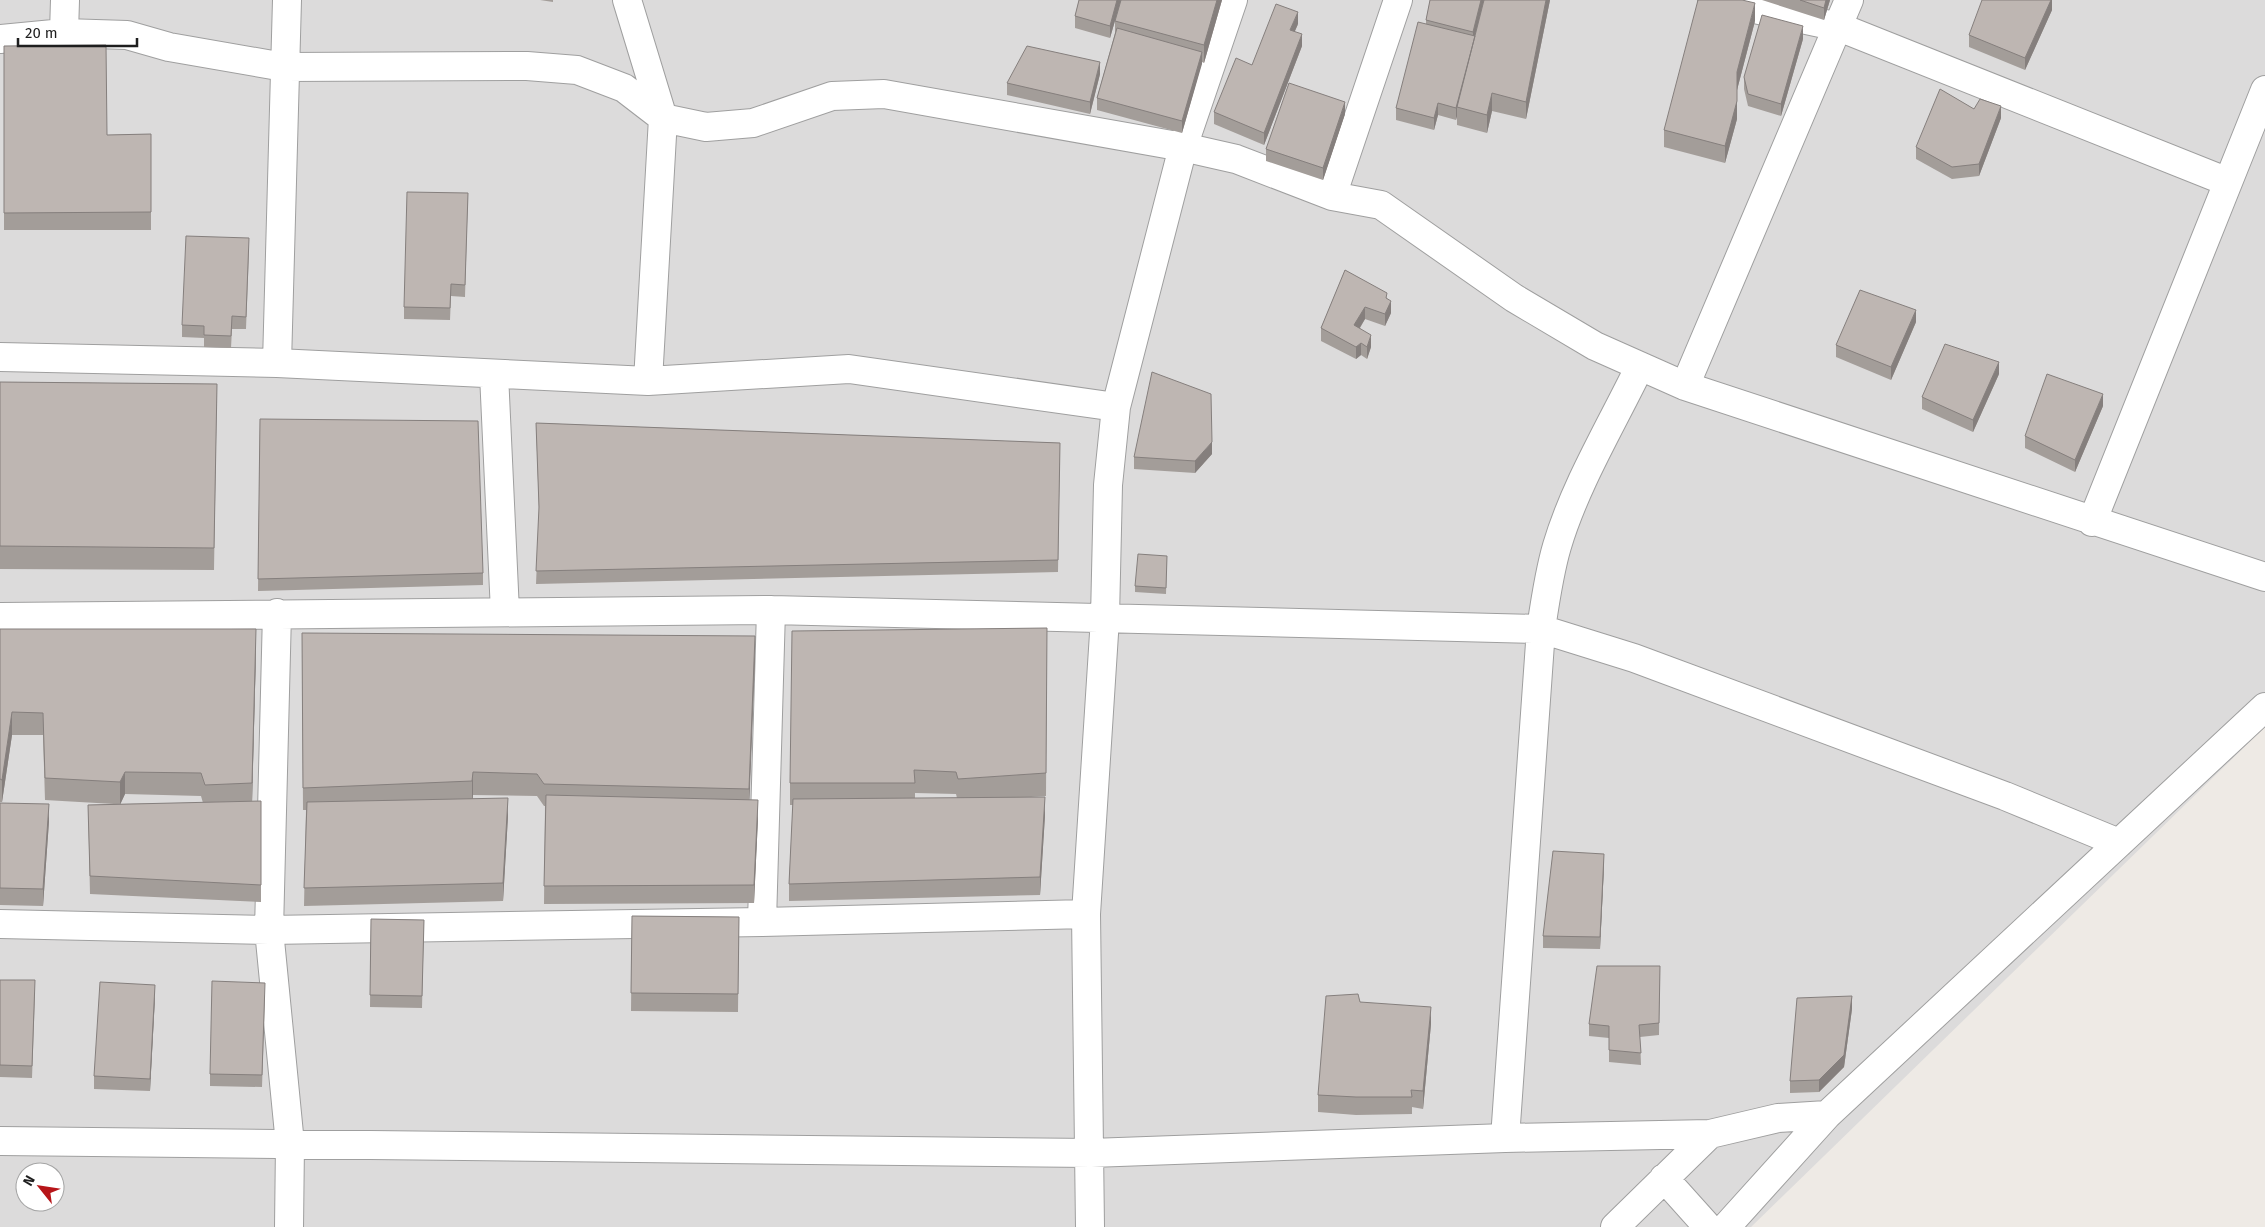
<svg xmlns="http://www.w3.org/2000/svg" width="2265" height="1227" viewBox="0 0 2265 1227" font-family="'Fira Sans',sans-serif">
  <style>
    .residential { fill: #dcdbdb; fill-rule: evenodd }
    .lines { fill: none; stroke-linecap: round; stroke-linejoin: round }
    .minor-casing { stroke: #9f9f9f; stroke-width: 30 }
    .minor { stroke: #fff; stroke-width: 28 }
    .wall { fill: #a39d99; fill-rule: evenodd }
    .shaded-wall { fill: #857f7d }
    .building { fill: #beb6b2; stroke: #857f7d }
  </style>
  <rect width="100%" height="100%" fill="#eeeae5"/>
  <path class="residential" d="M0,0H2265V727L1751,1227H0ZM25,1172H55V1202H25Z"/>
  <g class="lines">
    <g class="minor-casing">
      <path id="minor" d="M627,0L663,118L648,381
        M1712,0L1839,27L2228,182
        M64,33L65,0
        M0,39L64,33L127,35L169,47L284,67L527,66L577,70L624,88L663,118L706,127L753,123L832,96L884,94L1183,147L1236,159L1332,196L1381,205L1514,298L1595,346L1685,386L2265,577
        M1332,196L1398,0
        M0,357L277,363L648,381L849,369L1116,407
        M277,363L287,0
        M494,374L505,612
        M1685,386L1849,0
        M2092,522L2265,90
        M277,613L269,930L290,1144L289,1227
        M0,617L771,610L1541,629L1634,658L2005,796L2119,843
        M762,922L771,610
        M0,924L269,930L762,922L1086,914
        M1505,1138L1541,629C1545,602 1549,573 1557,546C1575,485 1612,424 1640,366
        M0,1141L1091,1153L1505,1138L1710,1134
        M1664,1178L1708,1227
        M1090,1227L1086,914L1105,618L1108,485L1116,407L1183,147L1233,0
        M1615,1227L1710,1134L1778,1118L1827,1115
        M1726,1227L1827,1115L2265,707"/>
    </g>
    <use href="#minor" class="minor"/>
  </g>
  <path class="wall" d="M540,0H553V2Z
    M1079,0H1121L1110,38L1075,28V16Z
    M1121,0H1222L1204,63L1202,62L1182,133L1097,110V98L1115,33V21Z
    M1430,0H1484L1475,36L1550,0L1526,119L1492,111L1487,133L1457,125V116L1456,120L1438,115L1434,130L1396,120V108L1426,24V20Z
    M1762,0H1830L1824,20Z
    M2052,0V10L2025,70L1969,47V35Z
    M1755,21L1737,90V119L1725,163L1664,147V130Z
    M1298,24L1295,31L1302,46L1264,145L1214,124V112Z
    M1803,39L1781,116L1748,106L1744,89V77Z
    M4,46L107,135L151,134V230H4Z
    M1100,74L1090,114L1007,95V83Z
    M1345,114L1323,180L1266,161V149Z
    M2001,118L1979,176L1952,179L1916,159V147Z
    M468,193L465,297L451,296L450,320L404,319V307Z
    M249,250L246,329H232L231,348L204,347V338L182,337V325Z
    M1345,270L1387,298L1391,313L1385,326L1365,319L1360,328L1371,347L1367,359L1361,355L1356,359L1321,341V328Z
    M1916,322L1891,380L1836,357V345Z
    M1999,374L1973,432L1922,409V397Z
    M0,382L217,384L214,570L0,569Z
    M2103,406L2075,472L2025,448V436Z
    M260,419L483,573V585L258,591Z
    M536,423L1060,443L1058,572L536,584L539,512Z
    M1212,454L1195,473L1134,469V457Z
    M1167,556L1166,594L1135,592V586Z
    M1047,628L1046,796L1015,798L1045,815L1040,895L789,901V884L793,805H790V783ZM915,793L956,794L957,798L915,799Z
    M0,629L256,651L252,802L261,801V902L90,894L88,805L114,804L45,800L43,735H12L2,802H0ZM125,794L201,796L203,803L120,804Z
    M302,633L755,658L749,800L758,818L754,903L544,904L545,806H544L537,796L473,795V799L508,816L503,901L304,906L306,810H303Z
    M0,803L49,821L43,906L0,905Z
    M1604,866L1600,949L1543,948V936Z
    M632,916L739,917L738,1012L631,1011Z
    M371,919L424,920L422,1008L370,1007Z
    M1660,966L1659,1035L1640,1037L1641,1065L1609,1062V1038L1589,1036V1024Z
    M0,980L35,993L32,1078L0,1077Z
    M265,995L262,1087L210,1086V1074Z
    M155,997L150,1091L94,1089V1076Z
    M1360,1002L1431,1024L1423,1109L1412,1107V1114L1356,1115L1318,1112V1095Z
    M1852,1009L1844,1067L1819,1092L1790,1093V1081Z"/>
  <path class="shaded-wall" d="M1117,0H1121L1110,38V26Z
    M1217,0H1222L1204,63V45Z
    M1481,0H1484L1473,44V32Z
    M1546,0H1550L1526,119V102Z
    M1826,0H1830L1824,20V8Z
    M2051,0H2052V10L2025,70V58Z
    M1755,3V21L1737,90V72Z
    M1298,12V24L1290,42V30Z
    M1803,26V39L1781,116V104Z
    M1302,34V46L1264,145V133Z
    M1476,36L1457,107V116L1456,120V108Z
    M1202,52V64L1182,133V121Z
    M1100,62V74L1090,114V102Z
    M1492,93V111L1487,133V115Z
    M1737,101V119L1725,163V146Z
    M1345,102V114L1323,180V168Z
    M1438,103V115L1434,130V118Z
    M2001,106V118L1979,176V164Z
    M1391,301V313L1385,326V314Z
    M1365,307V319L1354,337V325Z
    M1916,310V322L1891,380V367Z
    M1371,335V347L1367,359V347Z
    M1361,343V355L1356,359V347Z
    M1999,362V374L1973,432V420Z
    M2103,394V406L2075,472V460Z
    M1212,442V454L1195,473V461Z
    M256,629V651L252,805V783Z
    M755,636V658L749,812V789Z
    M12,712V735L2,802V780Z
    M125,772V794L120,805V782Z
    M473,772V795L472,803V781Z
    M1045,797V815L1040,895V877Z
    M508,798V816L503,901V883Z
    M758,800V818L754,903V885Z
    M49,804V821L43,906V889Z
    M1604,854V866L1600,949V937Z
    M155,985V997L150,1091V1079Z
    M1852,996V1009L1844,1067L1819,1092V1080Z
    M1431,1007V1024L1423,1109V1091Z"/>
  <path class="building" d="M1079,0H1117L1110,26L1075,16Z
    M1121,0H1217L1204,45L1115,21Z
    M1430,0H1481L1473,32L1426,20Z
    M1484,0H1546L1526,102L1492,93L1487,115L1457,107Z
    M1698,0H1742L1755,3L1737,72V101L1725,146L1664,130Z
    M1800,0H1826L1824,8Z
    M1982,0H2051L2025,58L1969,35Z
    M1276,4L1298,12L1290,30L1302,34L1264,133L1214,112L1236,58L1252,65Z
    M1762,15L1803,26L1781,104L1748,94L1744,77Z
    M1418,22L1475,36L1456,108L1438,103L1434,118L1396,108Z
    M1117,28L1202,52L1182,121L1097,98Z
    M106,45L107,135L151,134V212L4,213V46Z
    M1027,46L1100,62L1090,102L1007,83Z
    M1289,83L1345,102L1323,168L1266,149Z
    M1940,89L1974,109L1980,99L2001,106L1979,164L1952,167L1916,147Z
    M407,192L468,193L465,285L451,284L450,308L404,307Z
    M186,236L249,238L246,317L232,316L231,336L204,335V326L182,325Z
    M1345,270L1387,293L1386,298L1391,301L1385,314L1365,307L1354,325L1371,335L1367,347L1361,343L1356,347L1321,328Z
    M1860,290L1916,310L1891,367L1836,345Z
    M1945,344L1999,362L1973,420L1922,397Z
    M1152,372L1211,394L1212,442L1195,461L1134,457Z
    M2047,374L2103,394L2075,460L2025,436Z
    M0,382L217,384L214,548L0,546Z
    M260,419L478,421L483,573L258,579Z
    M536,423L1060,443L1058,560L536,571L539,507Z
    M1138,554L1167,556L1166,588L1135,586Z
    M1047,628L1046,773L958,779L956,772L914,770L915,783H790L792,631Z
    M0,629H256L252,783L205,785L201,773L125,772L120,782L45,778L43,713L12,712L2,780L0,779Z
    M302,633L755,636L749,789L544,784L537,774L473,772L472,781L303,788Z
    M546,795L758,800L754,885L544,886Z
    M1045,797L1040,877L789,884L793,799Z
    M508,798L503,883L304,888L307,802Z
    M261,801V885L90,876L88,805Z
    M0,803L49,804L43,889L0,888Z
    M1553,851L1604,854L1600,937L1543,936Z
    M632,916L739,917L738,994L631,993Z
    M371,919L424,920L422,996L370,995Z
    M1597,966H1660L1659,1023L1639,1025L1641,1053L1609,1050V1026L1589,1024Z
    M0,980H35L32,1066L0,1065Z
    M212,981L265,983L262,1075L210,1074Z
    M100,982L155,985L150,1079L94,1076Z
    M1358,994L1360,1002L1431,1007L1423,1091L1411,1090L1412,1097H1356L1318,1095L1326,996Z
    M1852,996L1844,1055L1819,1080L1790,1081L1797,998Z"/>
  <g transform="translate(40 1187) rotate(300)"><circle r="24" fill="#ffffff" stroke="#a5a5a5"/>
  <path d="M0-4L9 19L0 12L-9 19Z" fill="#b71519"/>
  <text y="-8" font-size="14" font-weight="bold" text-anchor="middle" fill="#1e1e1e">N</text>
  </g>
  <path d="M18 38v8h119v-8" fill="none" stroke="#1e1e1e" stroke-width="2.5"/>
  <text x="25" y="38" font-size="15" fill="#1e1e1e" stroke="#ffffff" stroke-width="4" paint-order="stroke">20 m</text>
</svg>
